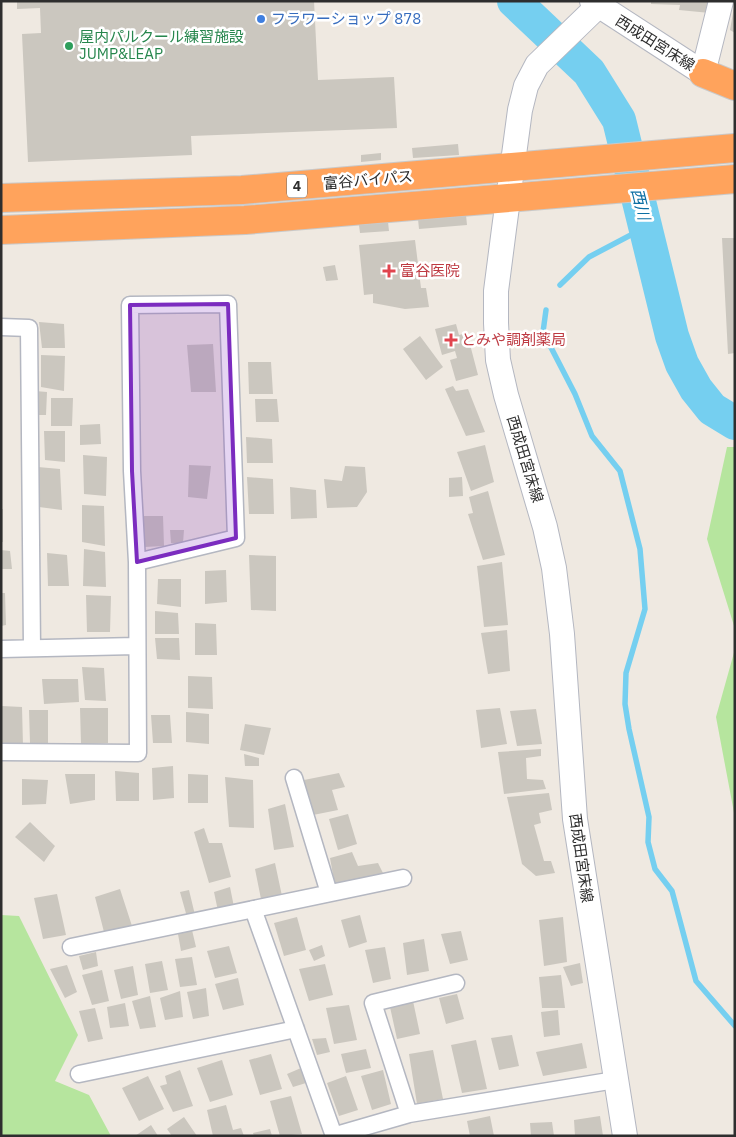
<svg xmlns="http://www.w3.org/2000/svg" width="736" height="1137" viewBox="0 0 736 1137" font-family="'IBM Plex Sans','Noto Sans JP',sans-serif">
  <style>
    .green { fill: #b6e59e }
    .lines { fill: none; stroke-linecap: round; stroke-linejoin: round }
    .stream { stroke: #75cff0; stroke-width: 5.5 }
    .river { stroke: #75cff0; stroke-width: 34 }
    .building { fill: #cbc7bf }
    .street-casing { stroke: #b4b7c1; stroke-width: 19 }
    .secondary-casing { stroke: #b4b7c1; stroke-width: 26 }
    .highway-casing { stroke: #c9c9c9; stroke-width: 30 }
    .street { stroke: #fff; stroke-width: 16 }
    .secondary { stroke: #fff; stroke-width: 24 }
    .highway { stroke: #ffa35c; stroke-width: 28 }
    .marked { fill: #7b2cbf; fill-opacity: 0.2; stroke: #7b2cbf; stroke-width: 4; stroke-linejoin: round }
    .shop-dot { fill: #3f7fe0; stroke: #fff; stroke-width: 2 }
    .leisure-dot { fill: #2e9e5b; stroke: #fff; stroke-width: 2 }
    .health-dot { fill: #e0444e; stroke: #fff; stroke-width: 2 }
    .labels { text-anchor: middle; stroke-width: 5; stroke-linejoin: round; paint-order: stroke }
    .shield { fill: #fff; stroke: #6d6d6d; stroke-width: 1 }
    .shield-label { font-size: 14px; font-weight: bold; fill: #2e2e2e }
    .shop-label { font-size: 15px; fill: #366cbe; stroke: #fff; text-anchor: start }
    .leisure-label { font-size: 15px; fill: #27864d; stroke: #fff; text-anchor: start }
    .street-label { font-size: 15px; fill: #2e2e2e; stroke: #fff }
    .health-label { font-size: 15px; fill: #be3a42; stroke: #fff; text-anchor: start }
    .water-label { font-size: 16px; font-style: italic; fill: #0d6fa3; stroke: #fff }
  </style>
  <rect width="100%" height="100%" fill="#efe9e1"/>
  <path class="green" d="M727,447H735V629L707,539Z
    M735,649V818L716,717Z
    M1,915L19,916L78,1035L55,1081L89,1095L111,1136H1Z"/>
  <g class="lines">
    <path class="stream" d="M560,285L589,257L646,227
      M546,310L543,332L575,394L592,436L620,471L640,549L645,609L626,673L625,704L629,729L649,817L648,842L655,869L672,891L696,981L735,1026"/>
    <path class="river" d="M514,1L589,72L619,120L672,336L682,364L696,389L712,409L735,423"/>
  </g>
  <path class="building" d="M17,1H314L318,80L394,77L397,128L191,136L192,155L28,162L22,34L41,33L40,8L17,9Z
    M651,1H712L710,13L679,10L680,5L651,4Z
    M734,7H735V33L730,30Z
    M458,144L459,155L413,158L412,148Z
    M381,153V160L361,162V155Z
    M466,215L467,225L419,229L418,219Z
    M388,222L389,231L360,233L359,225Z
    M722,238H735V353L728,354Z
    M415,240L421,288H426L429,307L405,309L373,303V294L364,295L359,245Z
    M335,265L338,280L326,281L323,267Z
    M39,322L64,324L65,348H42Z
    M456,324L459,335L467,333L478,375L456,381L450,360L457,358L455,351L442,355L435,329Z
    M420,336L443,367L426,380L403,349Z
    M213,344L216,392H191L187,345Z
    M41,355L65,356L64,391L41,387Z
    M248,362H271L273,394H249Z
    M453,386L456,391L468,389L485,432L466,436L445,389Z
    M35,391L47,392L46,415H36Z
    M51,398H73L72,426H51Z
    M255,399H277L279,422H256Z
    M100,424L101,444L80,445V425Z
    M44,431H65V462L45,460Z
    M246,437L272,439L273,463H247Z
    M485,445L494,482L471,491L457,452Z
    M83,455L107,457L106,496L84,494Z
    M189,465L211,466L207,499L188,497Z
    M345,466L365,467L367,492L357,507L327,508L324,479L342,481Z
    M38,467L60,469L62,510L39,507Z
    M247,477L273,479L274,514H249Z
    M462,477L463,496L449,497V478Z
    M290,487L316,490L317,518L291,519Z
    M488,491L505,555L483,560L468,514L473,513L469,497Z
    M82,505L104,506L105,546L82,542Z
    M1,509H3V542H1Z
    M142,516H163L164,546L144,547Z
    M170,530H184L183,543H171Z
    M84,549L105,552L106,587L83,586Z
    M1,550L10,551L12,569H1Z
    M47,553L67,555L69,586H48Z
    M249,555L276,556V611L251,610Z
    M502,562L508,625L484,627L477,566Z
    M226,570L227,602L205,604V571Z
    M158,579H181V607L157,604Z
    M1,593H5L6,625L1,626Z
    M86,595L111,596L110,632H87Z
    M155,611L178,613L179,634H155Z
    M195,623L216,624L217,655H195Z
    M507,630L510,671L488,674L481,633Z
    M155,638H179L180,660L157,659Z
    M82,667L104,668L106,701L85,700Z
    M188,676L212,677L213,709L188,708Z
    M42,679H78L79,702L44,704Z
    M2,706L22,707L23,746L2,745Z
    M80,708H108V743L81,744Z
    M500,708L507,744L481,748L476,710Z
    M536,709L542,744L517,746L510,711Z
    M29,710H48V743H30Z
    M186,712L209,714V744L186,742Z
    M151,715H170L172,743H153Z
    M245,724L271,728L264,755L240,750Z
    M541,749V756L526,758L527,779L543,780L546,789L504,794L498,752Z
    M244,754L259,758V766H245Z
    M173,766L174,798L153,800L152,768Z
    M115,771L139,773V801H116Z
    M339,773L345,787L332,790L338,810L313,815L304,780Z
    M65,774H95V800L70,804Z
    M188,774L208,775V803H188Z
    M225,777L253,780L254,828L229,827Z
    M22,779L48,780L46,804L22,805Z
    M549,793L552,810L539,813L541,823L534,825L544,861H551L555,873L536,876L522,864L507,797Z
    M285,804L294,847L274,850L268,809Z
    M348,814L357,844L338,850L329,819Z
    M30,822L55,846L44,862L15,837Z
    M204,828L209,843H222L231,877L209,883L194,832Z
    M352,852L358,866L378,863L385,877L335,886L330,858Z
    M275,863L282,896L261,899L255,869Z
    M230,887L234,907L218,911L214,892Z
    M120,889L132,926L104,932L95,897Z
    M189,890L195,915L187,917L180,892Z
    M57,894L66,935L43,939L34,898Z
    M360,915L367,942L349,948L341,920Z
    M297,917L306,950L284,956L274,923Z
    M563,917L567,962L544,966L539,920Z
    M192,930L196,947L181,951L178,934Z
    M461,931L468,960L450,964L441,934Z
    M424,939L429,971L407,975L403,943Z
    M322,945L325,956L314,961L309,950Z
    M229,946L237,973L215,978L207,951Z
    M385,947L391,979L373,983L365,950Z
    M96,952L98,966L83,970L79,956Z
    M192,957L197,985L180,987L175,959Z
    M162,961L168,990L150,993L145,964Z
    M580,963L583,983L571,986L563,967Z
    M325,964L333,995L309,1001L299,969Z
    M67,965L77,992L65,998L50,969Z
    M133,966L138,995L121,999L114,970Z
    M102,970L109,1001L92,1005L82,975Z
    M561,975L565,1008H542L539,977Z
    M238,978L244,1005L223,1010L215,984Z
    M206,988L209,1016L193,1019L187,992Z
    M180,991L183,1017L165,1020L160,998Z
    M457,994L464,1019L446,1024L439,998Z
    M150,996L156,1027L140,1029L132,1001Z
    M413,1001L420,1034L397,1039L390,1007Z
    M125,1003L129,1026L110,1028L107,1007Z
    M349,1005L357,1040L334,1044L326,1008Z
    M95,1008L103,1039L88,1042L79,1011Z
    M558,1010L560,1035L544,1037L541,1012Z
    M512,1035L519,1066L499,1070L491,1038Z
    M326,1038L330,1052L317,1055L312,1039Z
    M476,1040L487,1089L462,1093L451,1045Z
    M582,1043L587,1068L543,1076L536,1052Z
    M366,1049L371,1068L346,1073L341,1054Z
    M433,1050L443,1099L417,1104L409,1054Z
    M271,1054L282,1089L260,1095L249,1060Z
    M222,1060L233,1095L210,1102L197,1068Z
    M301,1068L306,1083L293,1087L287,1074Z
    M180,1070L193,1106L173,1112L160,1086L167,1084L165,1076Z
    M383,1070L391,1104L372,1110L361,1076Z
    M148,1076L164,1109L139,1121L122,1088Z
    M346,1076L358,1110L339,1116L327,1083Z
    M291,1096L302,1134L280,1136L270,1101Z
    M226,1105L233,1130L241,1128L244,1136H213L207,1110Z
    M490,1116L494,1136H470L467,1121Z
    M600,1116L603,1136H575L574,1120Z
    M184,1117L197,1136H172L167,1129Z
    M552,1122L554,1136H531L530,1123Z
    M151,1125L158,1136H135Z
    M270,1129L272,1136H254L253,1133Z"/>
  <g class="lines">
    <g class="street-casing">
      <path id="street" d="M228,304L236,538L137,562L132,471L130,305Z
        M1,327L29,328L32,648
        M1,649L136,646
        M1,752L138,753L137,562
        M294,778L329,893
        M253,909L334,1136
        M71,947L403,878
        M79,1074L296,1029
        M409,1114L373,1003L456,983
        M333,1136L409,1114L615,1080"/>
    </g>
    <g class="secondary-casing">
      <path id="secondary" d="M592,1L703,73L721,1
        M597,7L537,65L526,86L520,110L504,229L496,291V323L498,360L506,395L545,527L554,568L562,634L575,819L625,1136"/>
    </g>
    <g class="highway-casing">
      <path id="highway" d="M703,73L735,86
        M1,198L242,190L735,148
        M1,230L245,220L735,179"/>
    </g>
    <use href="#street" class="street"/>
    <use href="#secondary" class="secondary"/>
    <use href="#highway" class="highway"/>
  </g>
  <path class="marked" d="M228,304L236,538L137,562L132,471L130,305Z"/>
  <circle class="shop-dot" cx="261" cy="19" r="5"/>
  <circle class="leisure-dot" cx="69" cy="46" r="5"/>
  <g class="health-dot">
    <path d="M386.5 263.5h5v5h5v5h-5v5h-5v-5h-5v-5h5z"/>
    <path d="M448.5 332.5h5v5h5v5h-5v5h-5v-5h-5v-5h5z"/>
  </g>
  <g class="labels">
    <rect class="shield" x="287" y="174.5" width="20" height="23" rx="4"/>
    <g class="shield-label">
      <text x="297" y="191">4</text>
    </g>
    <g class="shop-label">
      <text x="271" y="24">フラワーショップ 878</text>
    </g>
    <g class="leisure-label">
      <text x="79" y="42">屋内パルクール練習施設<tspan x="79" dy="17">JUMP&amp;LEAP</tspan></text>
    </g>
    <g class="street-label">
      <text transform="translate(655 43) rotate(32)" y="5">西成田宮床線</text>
      <text transform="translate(368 180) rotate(-5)" y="5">富谷バイパス</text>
      <text transform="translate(525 459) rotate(73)" y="5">西成田宮床線</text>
      <text transform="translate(581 858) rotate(82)" y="5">西成田宮床線</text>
    </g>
    <g class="health-label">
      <text x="400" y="276">富谷医院</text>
      <text x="461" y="345">とみや調剤薬局</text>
    </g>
    <g class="water-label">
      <text transform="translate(641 204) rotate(76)" y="6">西川</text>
    </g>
  </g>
  <rect width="736" height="1137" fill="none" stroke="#2e2e2e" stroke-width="5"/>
</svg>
